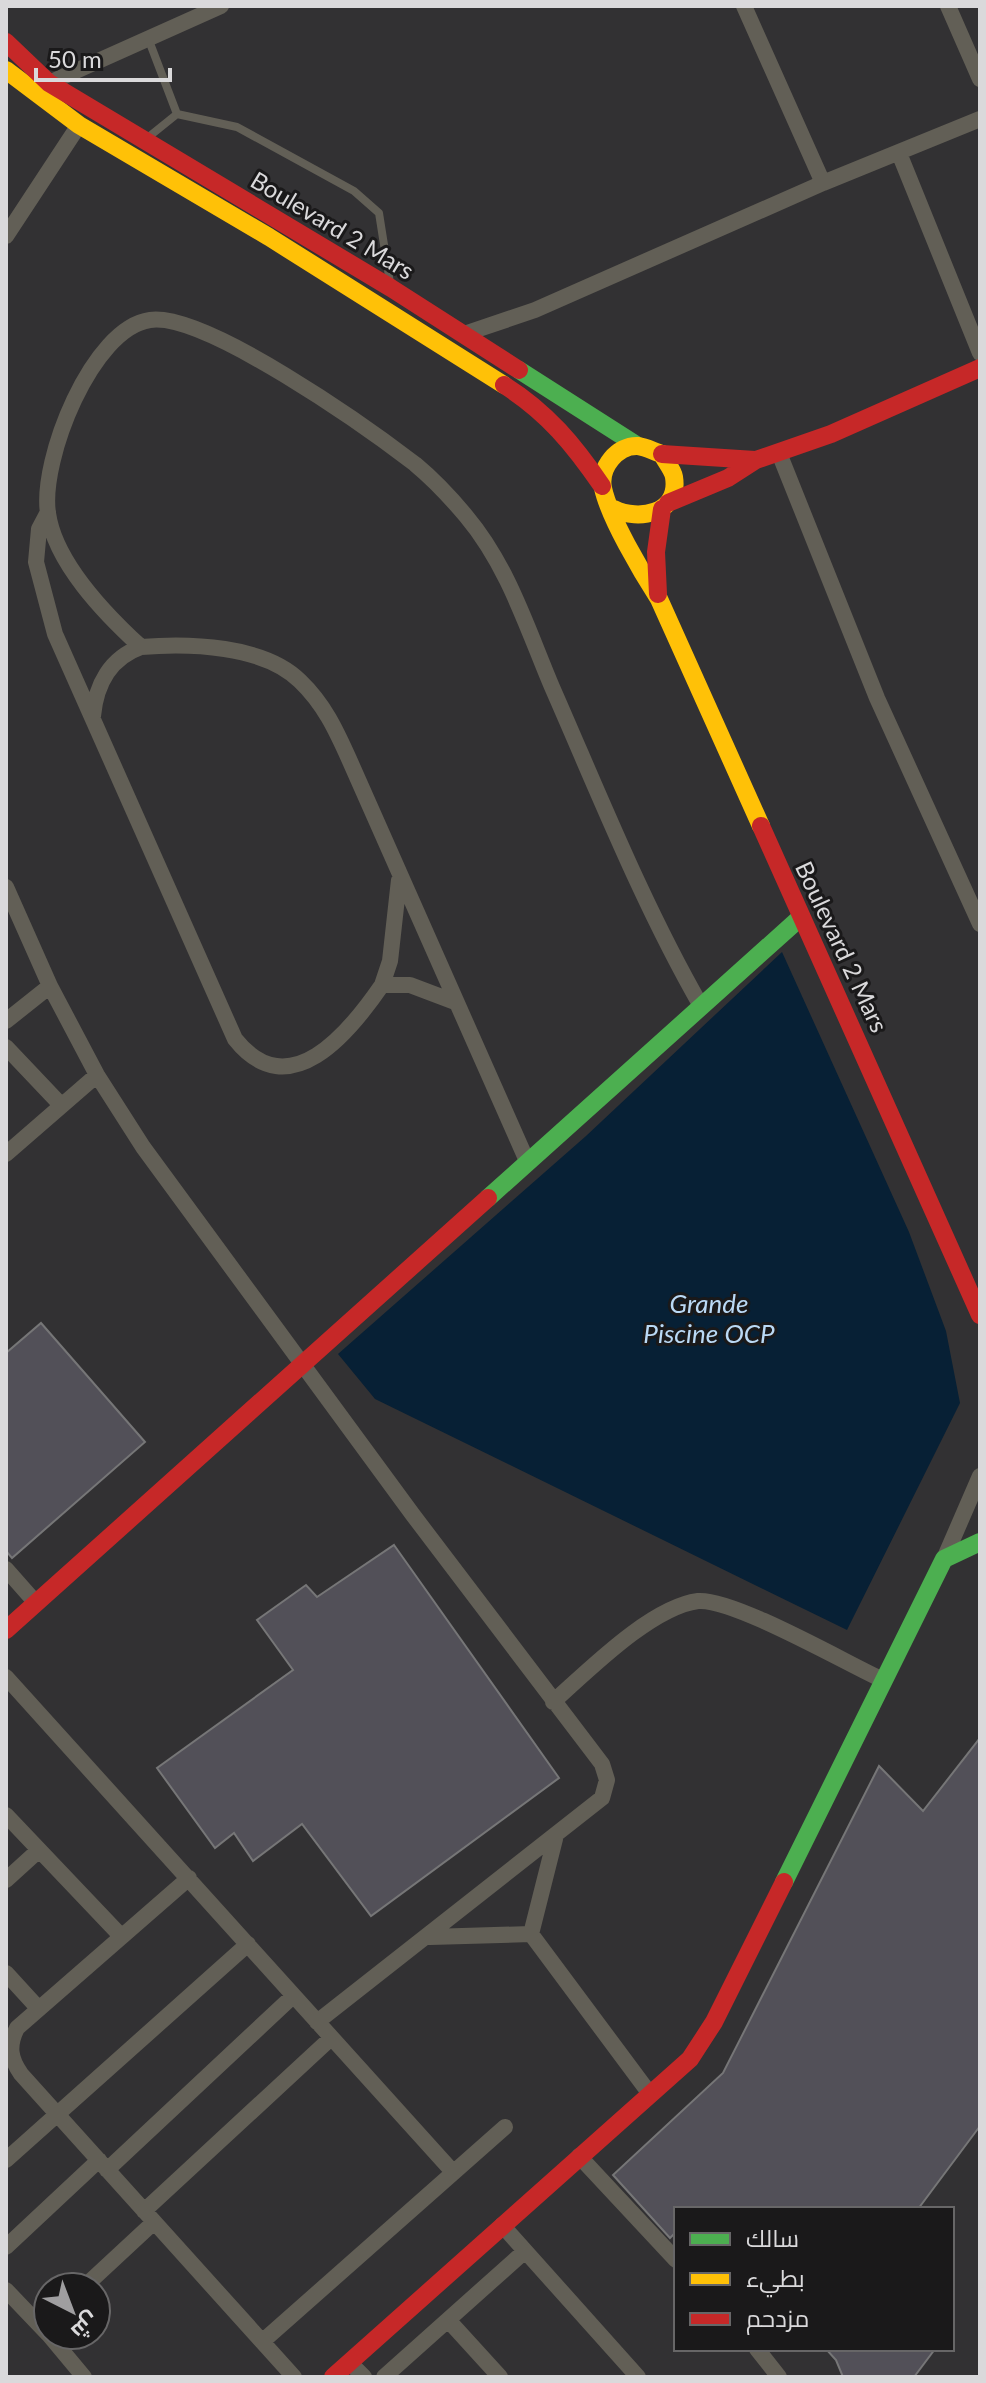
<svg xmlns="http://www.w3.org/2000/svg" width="986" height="2383" viewBox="0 0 986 2383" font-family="Lato,Cairo,sans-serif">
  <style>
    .water { fill: #072035 }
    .building { fill: #525058; stroke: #767677; stroke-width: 2 }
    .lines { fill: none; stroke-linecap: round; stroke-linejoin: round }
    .lane { stroke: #625f56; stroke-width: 8 }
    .street { stroke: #625f56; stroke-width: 16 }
    .fast { stroke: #4caf50; stroke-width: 18 }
    .slow { stroke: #ffc107; stroke-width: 18 }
    .jam { stroke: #c62828; stroke-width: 18 }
    .labels { text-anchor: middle; stroke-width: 6; stroke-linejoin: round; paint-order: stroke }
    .street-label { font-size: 24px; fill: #dad9db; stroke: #1a191a }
    .water-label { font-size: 26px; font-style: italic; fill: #bad9f5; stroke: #1a191a }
  </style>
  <rect width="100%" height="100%" fill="#323133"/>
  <path class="water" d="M782,952L909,1232L946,1331L960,1403L847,1630L375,1399L338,1354L586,1136Z"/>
  <path class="building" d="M41,1323L145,1442L12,1558L6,1551V1353Z
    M394,1545L559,1778L371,1916L302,1824L253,1861L234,1833L215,1848L157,1768L293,1670L257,1620L306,1585L317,1597Z
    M980,1738V2126L918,2209H676V2232L670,2238L613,2175L723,2073L879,1766L923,1811Z
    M826,2349H935L914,2377H843L836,2360Z"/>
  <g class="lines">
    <path class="lane" d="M148,38L177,114
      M146,139L177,114L237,127L354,191L379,213L390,283"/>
    <path class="street" d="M744,6L823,183
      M948,6L980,79
      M49,83L221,6
      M899,153L980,353
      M6,236L79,125
      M464,334L535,310L823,183L980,119
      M779,453L877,698L980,924
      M48,512L39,529L36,562L55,634L235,1039C289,1107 349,1033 382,985H410L455,1002
      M93,716C96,685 110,658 141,647
      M6,887L50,986L97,1075L143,1147L413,1515L602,1764L607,1780L602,1798L317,2022
      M382,985L390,961L399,880
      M6,1021L50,986
      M6,1047L61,1105
      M6,1154L97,1075
      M527,1161L349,759C336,730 324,704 300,681C264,645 188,643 141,647C105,614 55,563 48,513C40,460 92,328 150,320C205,312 368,428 415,464C433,479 451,498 466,516C508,566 527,628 552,687C599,794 643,905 701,1006
      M944,1559L980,1476
      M6,1569L36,1603
      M6,1677L453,2172
      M553,1702C588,1671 651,1607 698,1601C733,1598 846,1663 883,1680
      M6,1815L121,1936
      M189,1878L17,2028C8,2046 10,2058 21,2074L294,2377
      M6,1880L39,1850
      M531,1934L555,1839
      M430,1937L531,1934L650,2094
      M6,1973L38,2008
      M579,2156L676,2260
      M6,2160L248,1944
      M107,2170L293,1996
      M144,2211L330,2039
      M502,2225L638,2377
      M6,2247L99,2160
      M84,2287L153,2223
      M6,2290L48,2334
      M449,2321L500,2377
      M49,2335L84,2377
      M263,2341L505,2127
      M757,2349L779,2377
      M350,2363L364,2377
      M384,2377L525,2251"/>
    <path class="fast" d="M519,370L638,446
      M488,1198L801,917
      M784,1882L944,1559L980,1542"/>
    <path class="slow" d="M6,70L79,125L269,237L504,385
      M614,509C638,521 680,514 674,477C673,470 665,461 662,454C655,452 646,447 638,446C617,445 599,468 603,488C609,517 642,573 659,599L761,826"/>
    <path class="jam" d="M6,42L49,83L391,288L519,370
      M504,385C547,412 574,445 602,486
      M662,454L755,460
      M668,503L728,478L756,460L831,434L980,368
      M658,594L656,552L662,509
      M761,826L980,1315
      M6,1630L488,1198
      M333,2377L690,2059L714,2022L784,1882"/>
  </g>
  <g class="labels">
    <g class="street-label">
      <text transform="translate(332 226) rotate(31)" y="8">Boulevard 2 Mars</text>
      <text transform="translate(841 947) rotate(65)" y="8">Boulevard 2 Mars</text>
    </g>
    <g class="water-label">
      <text x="709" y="1313">Grande<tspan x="709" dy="30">Piscine OCP</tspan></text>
    </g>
  </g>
  <rect width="986" height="2383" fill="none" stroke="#dad9db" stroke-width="16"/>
  <rect x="674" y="2207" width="280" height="144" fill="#1a191a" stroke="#676667" stroke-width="2"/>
  <rect x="690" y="2233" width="40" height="12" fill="#4caf50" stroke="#676667" stroke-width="2"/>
  <text x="746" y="2247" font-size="24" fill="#dad9db">سالك</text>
  <rect x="690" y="2273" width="40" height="12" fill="#ffc107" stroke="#676667" stroke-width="2"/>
  <text x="746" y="2287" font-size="24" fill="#dad9db">بطيء</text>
  <rect x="690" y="2313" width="40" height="12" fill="#c62828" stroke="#676667" stroke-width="2"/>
  <text x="746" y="2327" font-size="24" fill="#dad9db">مزدحم</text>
  <g transform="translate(72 2311) rotate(138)"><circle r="38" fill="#1a191a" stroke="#676667" stroke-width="2"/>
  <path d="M0-6L14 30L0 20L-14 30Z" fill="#9f9ea0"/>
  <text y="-12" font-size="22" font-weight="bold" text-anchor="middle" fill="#dad9db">ش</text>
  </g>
  <path d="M36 68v12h134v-12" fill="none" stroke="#dad9db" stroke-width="4"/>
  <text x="48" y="68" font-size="24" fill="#dad9db" stroke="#1a191a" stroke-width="6" paint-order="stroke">50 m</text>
</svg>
